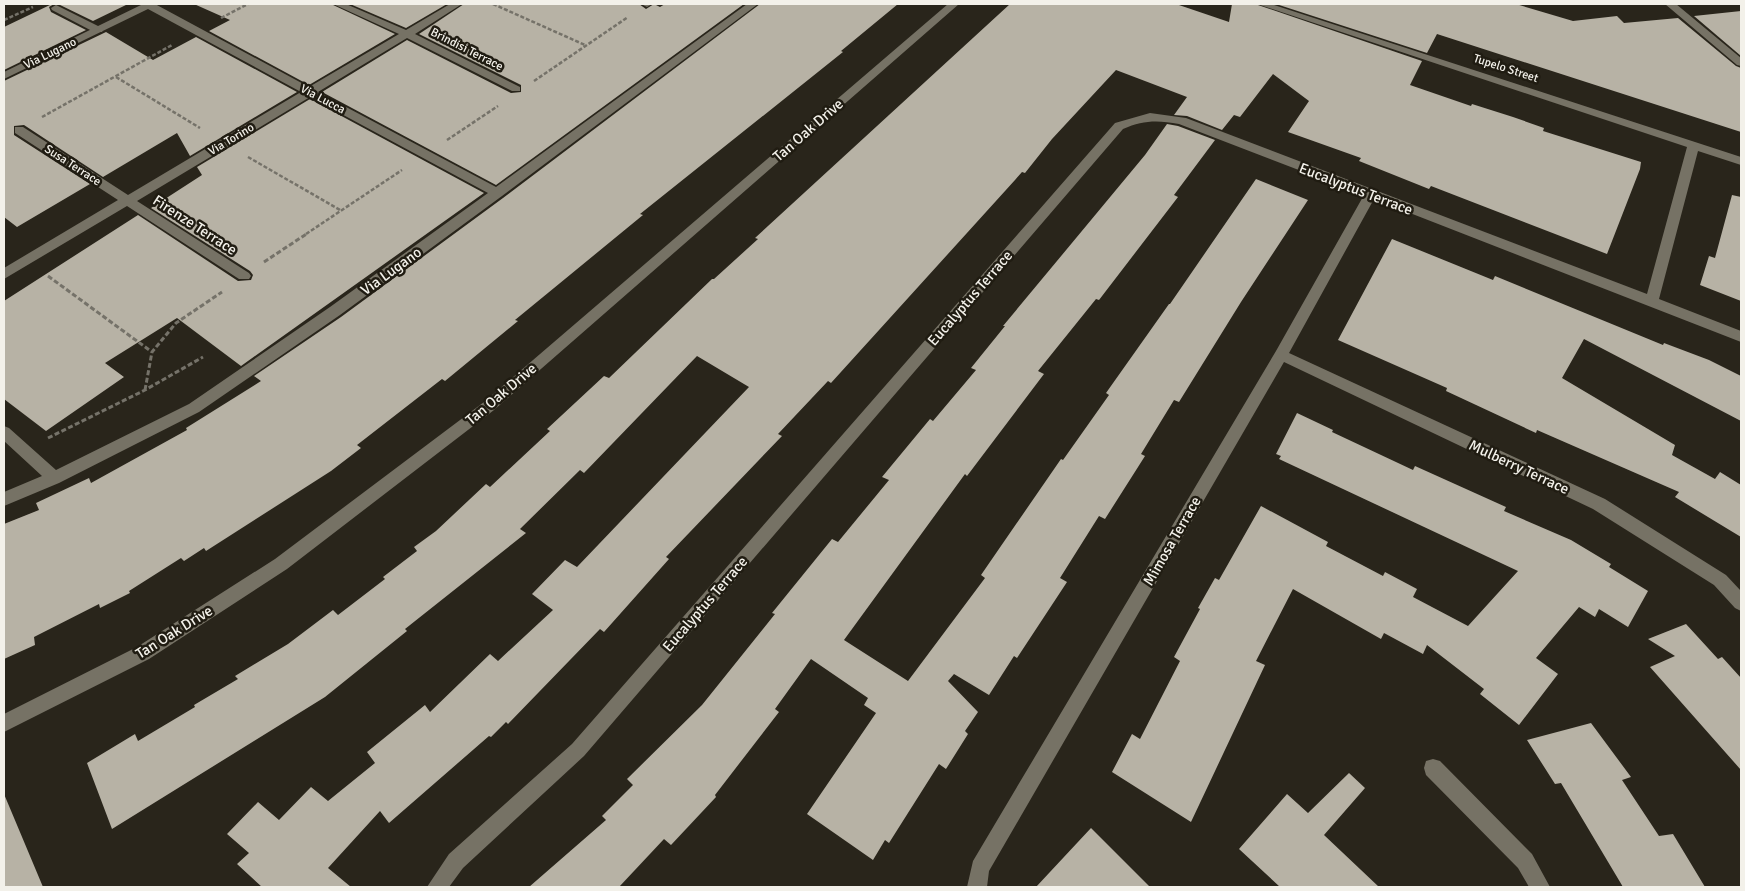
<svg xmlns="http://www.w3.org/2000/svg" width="1745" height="891" viewBox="0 0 1745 891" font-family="Signika,sans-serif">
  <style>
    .building { fill: #b7b2a5 }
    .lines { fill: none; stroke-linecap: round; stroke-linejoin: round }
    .path-far1 { stroke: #757269; stroke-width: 2.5; stroke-dasharray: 4 2; stroke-linecap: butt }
    .path { stroke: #757269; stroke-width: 3; stroke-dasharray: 5 2.5; stroke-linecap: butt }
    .lane { fill: #767265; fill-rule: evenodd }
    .street { fill: #767265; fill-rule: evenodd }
    .labels { text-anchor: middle; stroke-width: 5; stroke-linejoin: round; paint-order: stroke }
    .far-street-label { font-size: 12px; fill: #f3f1ea; stroke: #201c12 }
    .street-label { font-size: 15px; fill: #f3f1ea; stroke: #201c12 }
  </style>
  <rect width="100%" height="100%" fill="#29251b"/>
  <path class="building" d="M52,4H54L49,7L51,12L86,30L4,70V27Z
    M58,4H128L93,21Z
    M194,4H331L395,34L309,85L209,31L230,20Z
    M350,4H447L406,28Z
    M464,4H639L646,9L654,4L660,7L665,4H744L496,185L322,92L407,40L511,93L521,92V85L419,34Z
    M760,4H898L841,51L843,52L640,214L643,215L515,320L518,321L445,381L442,379L357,445L361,448L331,471L206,551L204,548L184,561L181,558L129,591L130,593L100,608L99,604L34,637L35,645L4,659V524L39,510L36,503L89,478L91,483L187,430L186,428L261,381L254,376L341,317L503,198Z
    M1010,4H1176L1229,22L1232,4H1255L1422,61L1410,85L1471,106L1472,104L1513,117L1544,128L1543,131L1641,162L1640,169L1607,254L1431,186L1429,189L1359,161L1361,158L1288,132L1309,101L1273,74L1240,117L1234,115L1222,130L1187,116L1174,115L1187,97L1116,70L1052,139L1025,173L1022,172L1015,180L831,383L828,381L778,434L782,436L666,557L669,559L604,632L600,629L508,724L506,722L491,737L489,736L389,823L380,811L328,868L351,887H262L237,864L249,853L227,834L258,802L279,820L311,787L328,801L375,763L367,752L425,705L430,712L490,654L498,661L553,610L532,594L565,560L577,567L749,387L697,356L584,473L580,470L520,529L526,533L405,629L407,631L325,697L112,829L87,763L135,734L138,741L195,707L194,705L238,679L235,676L288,644L333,610L338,615L385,579L383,577L417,551L414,547L436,531L486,484L490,487L550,431L547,429L604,376L609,378L712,279H714L758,239L755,238Z
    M1276,4H1516L1573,21L1617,16L1624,23L1678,18L1736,66L1741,68V132L1437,34L1427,53Z
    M1741,11V56L1694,16Z
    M106,32L153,60L196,37L297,92L190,156L177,133L103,177L24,125L14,126V135L90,184L17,227L4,217V81Z
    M310,99L484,193L241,366L177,318L105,363L124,377L46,431L4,399V301L138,215L238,281L251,280L253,275L250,271L151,208L202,175L197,167Z
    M1167,124L1178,126L1215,140L1174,195L1178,197L1099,300L1096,299L1038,371L1044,374L967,476L965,474L844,640L908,681L985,578L981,575L1061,459L1063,460L1109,395L1106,393L1169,304H1170L1256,179L1308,200L1241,302L1179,402L1174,400L1141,454L1145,456L1105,519L1099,516L1060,578L1067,582L1017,658L1014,656L989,695L954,674L948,681L978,712L965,731L968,734L946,769L939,764L889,843L885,840L873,860L807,814L876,713L864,705L868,698L811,659L775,709L779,712L715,795L716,797L671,845L664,839L619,887H529L606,820L602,816L633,785L627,779L702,705L775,614L772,613L832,539L838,542L889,480L882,477L930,419L933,421L976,370L971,368L1005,326H1003L1145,155Z
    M1732,195L1741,197V301L1700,285L1709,256L1715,258Z
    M1392,239L1493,280L1495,276L1663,345L1664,343L1709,360L1741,376V421L1584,339L1562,378L1675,445L1672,455L1715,479L1720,472L1741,485V537L1675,497L1679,492L1537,430L1536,433L1446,391L1447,388L1338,340Z
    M1297,413L1333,430L1332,432L1413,470L1415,466L1506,507L1504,511L1571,540L1611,564L1609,567L1648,591L1628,627L1599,609L1595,617L1579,607L1536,658L1558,674L1519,725L1480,694L1484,689L1427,645L1423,654L1384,633L1381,639L1293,589L1256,661L1265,665L1191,822L1112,772L1132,734L1140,739L1180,661L1174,657L1200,609L1198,608L1215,578L1219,580L1261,506L1328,542L1326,546L1383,576L1385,572L1417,589L1413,597L1468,626L1518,571L1279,459L1281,456L1276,454Z
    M1686,624L1718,659L1722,657L1741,678V770L1650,667L1675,656L1648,639Z
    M1591,723L1631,777L1622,780L1659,836L1673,834L1705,887H1623L1561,783L1555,784L1527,740Z
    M1349,773L1365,788L1324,835L1379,887H1280L1239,849L1287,794L1308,813Z
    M4,794L43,887H4Z
    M1091,828L1150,887H1036Z"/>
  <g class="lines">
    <path class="path-far1" d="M493,4L585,45
      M221,18L248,4
      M4,20L33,7
      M116,77L200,128
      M534,81L628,17
      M42,117L172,45
      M447,140L498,106
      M248,157L340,210
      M306,234L402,170"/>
    <path class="path" d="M264,262L308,233
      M48,276L152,352
      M145,390L152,352L176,323L222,292
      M48,438L145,390L203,357"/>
    <path class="lane" d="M56,5L102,28L103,30L102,32H94L52,10L51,8Z"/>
    <path class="street" d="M143,4H155L309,87L399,34L333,4H346L406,30L450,4H462L415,34L520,87V91H512L407,38L318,92L496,187L747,4H758L502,196L340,315L199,412L59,483L4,506V492L42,476L4,441V426L9,428L56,470L189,404L330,307L488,193L310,97L137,201L249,273L251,276L249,279H239L127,206L4,279V268L118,200L15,133V127H23L128,195L301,92L148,9L4,79V72Z
      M641,4H652L647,7Z
      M948,4H959L494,410L287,569L149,659L4,732V714L137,647L275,559L484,402Z
      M1257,4H1271L1741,157V165L1698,151L1659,299L1741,331V342L1374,199L1289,353L1605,499L1726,575L1741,591V611L1735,608L1714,585L1593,509L1284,362L989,871L987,887H967L973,861L1276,351L1364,195L1179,124C1158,120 1143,120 1123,129L584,756L463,868L449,887H427L449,854L572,744L1115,123L1150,113L1186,118L1647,294L1687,147Z
      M1665,4H1676L1741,58V66L1737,65Z
      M1433,759L1440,761L1532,854L1550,887H1529L1518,868L1426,775L1424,768L1426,761Z"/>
  </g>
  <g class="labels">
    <g class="far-street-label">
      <text transform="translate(467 49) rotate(27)" y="4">Brindisi Terrace</text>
      <text transform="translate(50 53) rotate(-26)" y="4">Via Lugano</text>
      <text transform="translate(1506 68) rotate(18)" y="4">Tupelo Street</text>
      <text transform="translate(323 99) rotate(28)" y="4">Via Lucca</text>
      <text transform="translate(231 139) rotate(-31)" y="4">Via Torino</text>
      <text transform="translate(73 165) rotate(33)" y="4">Susa Terrace</text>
    </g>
    <g class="street-label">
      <text transform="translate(808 130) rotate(-41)" y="5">Tan Oak Drive</text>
      <text transform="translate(1356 189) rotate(21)" y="5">Eucalyptus Terrace</text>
      <text transform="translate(195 225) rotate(33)" y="5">Firenze Terrace</text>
      <text transform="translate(391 271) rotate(-36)" y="5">Via Lugano</text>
      <text transform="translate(970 298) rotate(-49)" y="5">Eucalyptus Terrace</text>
      <text transform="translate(501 394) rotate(-40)" y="5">Tan Oak Drive</text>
      <text transform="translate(1519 467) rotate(25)" y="5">Mulberry Terrace</text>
      <text transform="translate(1172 541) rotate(-60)" y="5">Mimosa Terrace</text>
      <text transform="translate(705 604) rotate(-49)" y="5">Eucalyptus Terrace</text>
      <text transform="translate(174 632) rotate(-32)" y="5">Tan Oak Drive</text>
    </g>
  </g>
  <rect width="1745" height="891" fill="none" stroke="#f3f1ea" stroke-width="10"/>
</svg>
